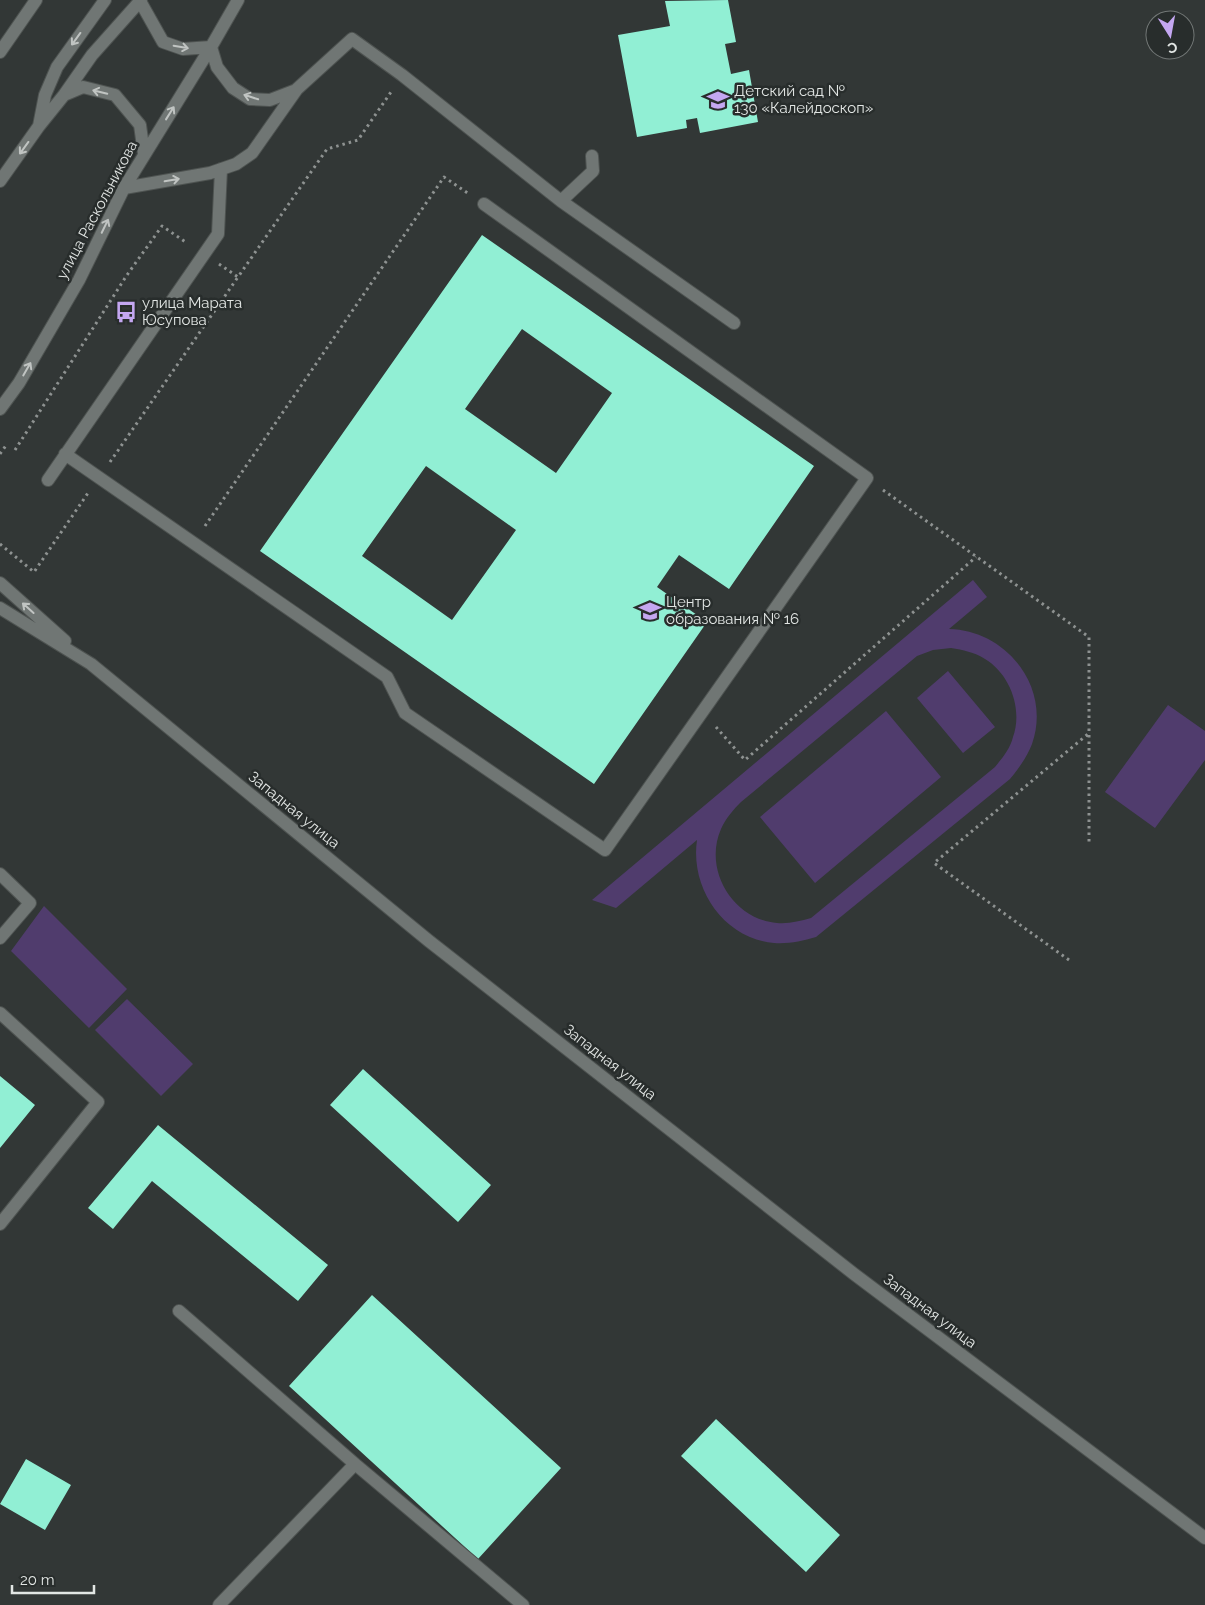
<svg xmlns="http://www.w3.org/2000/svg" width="1205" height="1605" viewBox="0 0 1205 1605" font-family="Raleway,sans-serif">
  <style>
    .green { fill: #503c6d; fill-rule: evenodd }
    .building { fill: #91efd4; fill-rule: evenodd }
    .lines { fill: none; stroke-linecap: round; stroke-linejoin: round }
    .minor-casing { stroke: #4e5351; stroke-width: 14 }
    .path { stroke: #8e9291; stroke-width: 3; stroke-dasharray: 2.5 4; stroke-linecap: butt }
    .minor { stroke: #707674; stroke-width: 12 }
    .oneway { stroke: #c0c4c2 }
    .labels { text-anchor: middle; stroke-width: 5; stroke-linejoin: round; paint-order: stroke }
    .poi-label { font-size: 15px; fill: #e2e6e4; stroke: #282d2c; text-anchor: start }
    .street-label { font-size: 15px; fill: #e2e6e4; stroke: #282d2c }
  </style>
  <rect width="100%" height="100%" fill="#323736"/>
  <path class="green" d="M973,580L987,597L949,629C1006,630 1052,687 1032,744C1027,757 1019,768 1010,779L816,937C802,941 789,944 774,943C723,938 690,888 697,840L616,908L592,900ZM951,648C963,650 974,652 985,659C1010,674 1023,709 1013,737C1010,749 1003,757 995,767L811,918C800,921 789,924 777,923C733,919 703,870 721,829C726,818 733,810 741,802L917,656L933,650Z
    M948,671L995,727L963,753L917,698Z
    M1168,705L1205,731V760L1155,828L1105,792Z
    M886,711L941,777L815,883L760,817Z
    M44,906L127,989L89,1028L11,951Z
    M127,999L193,1064L161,1096L95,1030Z"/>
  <path class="building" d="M728,0L736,42L725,44L731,74L749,70L758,122L700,133L697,118L686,120L687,128L637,137L618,35L670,26L665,1Z
    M482,235L814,466L729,589L679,555L657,587L707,622L594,784L260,551ZM522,329L612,393L556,473L465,409ZM426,466L516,530L452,620L362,556Z
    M363,1069L491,1185L458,1222L330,1105Z
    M0,1076L35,1105L0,1148Z
    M158,1125L328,1265L298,1301L152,1181L113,1229L88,1208Z
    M372,1295L561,1468L478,1559L289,1386Z
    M716,1419L840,1535L806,1572L681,1456Z
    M26,1459L71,1485L45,1530L0,1504Z"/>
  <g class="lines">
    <g class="minor-casing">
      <path id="minor" d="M140,1L163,42L183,49L211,47L217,67L233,88L250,99L270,100L296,90
        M0,52L36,0
        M64,95L83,87L115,95L140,125L144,154
        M39,126L45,95L57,67L105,0
        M0,181L39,126L64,95L92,55L141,0
        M124,188L210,173L236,164L252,153L297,89L352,39L402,75L561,201L734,323
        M561,201L593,171L592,156
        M0,409L19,383L79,280L124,188L211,47L238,0
        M65,454L387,677L405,713L605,850L867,478L484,204
        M48,480L218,234L221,169
        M0,583L65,641
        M0,608L91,664L429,941L854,1274L1205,1538
        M0,874L30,903L0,938
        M0,1013L98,1102L0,1224
        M179,1311L355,1464
        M219,1605L355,1464L523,1605"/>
    </g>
    <path class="path" d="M219,264L238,277L327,149L358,140L391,92
      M15,450L127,275L162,226L187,243
      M0,454L7,444
      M110,462L238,277
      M883,490L1089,637V845
      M205,526L444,177L469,194
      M0,544L34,572L88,493
      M716,727L745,760L976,557
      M1069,960L934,863L1088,734"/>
    <use href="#minor" class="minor"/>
  </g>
  <defs><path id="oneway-shaft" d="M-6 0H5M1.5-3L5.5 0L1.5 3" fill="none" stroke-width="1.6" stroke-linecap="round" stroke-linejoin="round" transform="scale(1.25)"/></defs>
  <g class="oneway">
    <use href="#oneway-shaft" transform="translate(76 39) rotate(126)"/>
    <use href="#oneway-shaft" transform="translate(181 47) rotate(10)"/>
    <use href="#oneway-shaft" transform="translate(100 92) rotate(-166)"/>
    <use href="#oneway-shaft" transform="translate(251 97) rotate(-162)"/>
    <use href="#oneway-shaft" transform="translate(170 113) rotate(-58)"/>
    <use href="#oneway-shaft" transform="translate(24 148) rotate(126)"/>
    <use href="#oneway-shaft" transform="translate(172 180) rotate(-10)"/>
    <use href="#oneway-shaft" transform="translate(105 226) rotate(-64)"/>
    <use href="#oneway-shaft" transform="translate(27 369) rotate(-60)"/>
    <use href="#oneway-shaft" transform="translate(28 608) rotate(-138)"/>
  </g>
  <defs>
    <g id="school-bare" transform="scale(1.725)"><path d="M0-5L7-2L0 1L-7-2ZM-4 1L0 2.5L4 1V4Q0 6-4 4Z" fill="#c4a7f1" stroke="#282d2c" stroke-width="2.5" paint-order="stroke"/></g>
    <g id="bus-bare" transform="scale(1.725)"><path d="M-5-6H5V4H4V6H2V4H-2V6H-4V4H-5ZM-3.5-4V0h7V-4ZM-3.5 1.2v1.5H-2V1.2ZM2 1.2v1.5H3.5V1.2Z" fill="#c4a7f1" stroke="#282d2c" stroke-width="2.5" paint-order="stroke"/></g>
  </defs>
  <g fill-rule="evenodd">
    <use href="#school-bare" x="718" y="100"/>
    <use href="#bus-bare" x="126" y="312"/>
    <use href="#school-bare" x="650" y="611"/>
  </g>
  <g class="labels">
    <g class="poi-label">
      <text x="734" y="96">Детский сад №<tspan x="734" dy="17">130 «Калейдоскоп»</tspan></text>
      <text x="142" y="308">улица Марата<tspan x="142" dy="17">Юсупова</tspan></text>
      <text x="666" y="607">Центр<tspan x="666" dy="17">образования № 16</tspan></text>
    </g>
    <g class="street-label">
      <text transform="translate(97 210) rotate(-62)" y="5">улица Раскольникова</text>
      <text transform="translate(294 810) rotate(39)" y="5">Западная улица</text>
      <text transform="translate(610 1062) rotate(38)" y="5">Западная улица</text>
      <text transform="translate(930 1311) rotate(37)" y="5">Западная улица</text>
    </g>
  </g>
  <g transform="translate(1170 35) rotate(169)"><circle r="24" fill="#282d2c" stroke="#727776"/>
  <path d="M0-4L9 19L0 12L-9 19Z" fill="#c4a7f1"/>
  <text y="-8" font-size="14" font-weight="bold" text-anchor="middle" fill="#e2e6e4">С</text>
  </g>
  <path d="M12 1585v8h82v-8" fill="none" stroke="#e2e6e4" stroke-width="2.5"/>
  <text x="20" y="1585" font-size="15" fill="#e2e6e4" stroke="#282d2c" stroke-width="4" paint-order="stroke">20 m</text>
</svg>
